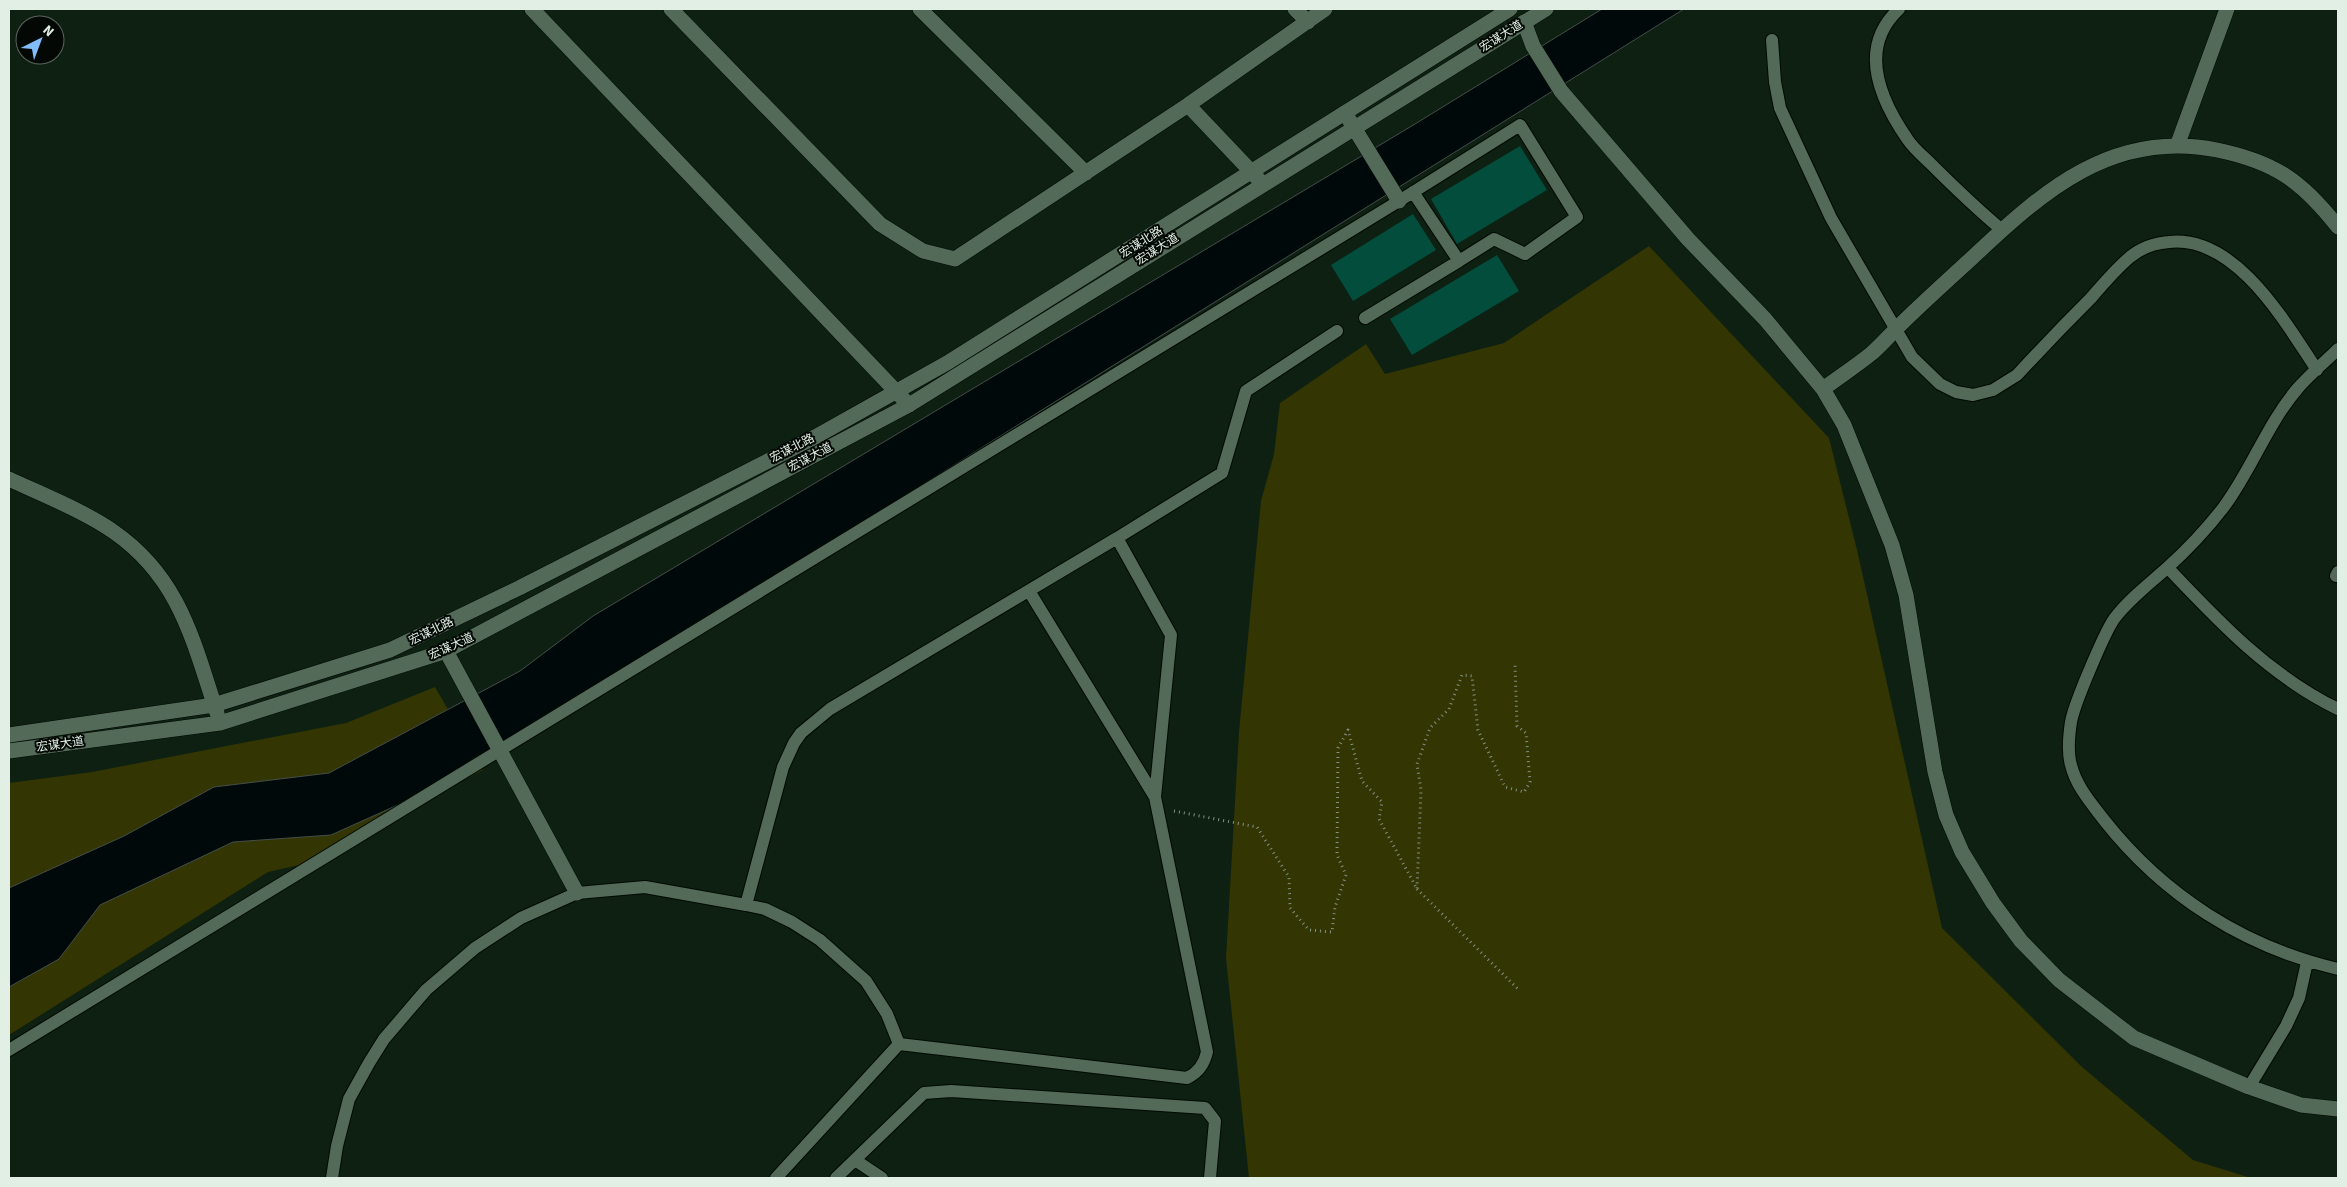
<svg xmlns="http://www.w3.org/2000/svg" width="2347" height="1187" viewBox="0 0 2347 1187" font-family="'Source Sans 3','Noto Sans SC',sans-serif">
  <style>
    .green { fill: #333502 }
    .water { fill: #000909; stroke: #444e4b }
    .building { fill: #024d3c }
    .lines { fill: none; stroke-linecap: round; stroke-linejoin: round }
    .lane-casing { stroke: #000a02; stroke-width: 14 }
    .street-casing { stroke: #000a02; stroke-width: 16 }
    .secondary-casing { stroke: #000a02; stroke-width: 16 }
    .path { stroke: #829285; stroke-width: 3; stroke-dasharray: 1 4; stroke-linecap: butt }
    .lane { stroke: #546a59; stroke-width: 12 }
    .street { stroke: #546a59; stroke-width: 15 }
    .secondary { stroke: #546a59; stroke-width: 15 }
    .labels { text-anchor: middle; stroke-width: 4; stroke-linejoin: round; paint-order: stroke }
    .street-label { font-size: 12px; fill: #e2efe4; stroke: #030804 }
  </style>
  <rect width="100%" height="100%" fill="#0d2012"/>
  <path class="green" d="M1649,246L1829,438L1857,550L1942,928L2082,1067L2193,1160L2251,1178H1249L1226,958L1239,732L1261,501L1274,454L1280,403L1366,344L1385,374L1504,343Z
    M435,687L483,770L299,865L268,872L9,1035V783L92,772L346,723Z"/>
  <path class="water" d="M1602,9H1684L440,786L331,835L233,842L100,905L59,959L9,987V888L124,836L214,787L329,773L520,671L593,616L1415,124Z"/>
  <path class="building" d="M1520,146L1547,190L1457,244L1431,199Z
    M1413,214L1436,250L1353,301L1331,265Z
    M1497,255L1519,291L1412,355L1390,319Z"/>
  <g class="lines">
    <g class="lane-casing">
      <path id="lane" d="M1899,9C1857,48 1880,100 1908,140C1914,149 1924,157 1931,164C1954,187 1977,209 2002,230
        M1772,40L1775,82L1780,108L1831,218L1912,357L1940,384L1956,392L1973,395L1993,390L2017,375C2041,349 2066,323 2091,298C2103,284 2116,269 2130,257C2141,248 2156,243 2169,242C2236,235 2285,322 2317,370
        M1365,318L1459,261
        M2338,349C2325,362 2310,374 2298,388C2267,424 2251,471 2223,508C2206,530 2187,550 2167,568C2149,584 2128,600 2114,619C2104,634 2074,704 2071,722C2069,735 2067,751 2071,765C2076,786 2091,803 2104,820C2164,896 2244,947 2338,969
        M2168,568C2219,622 2270,676 2338,709
        M2336,576L2338,572
        M1029,591L1155,797
        M746,905L783,767L794,743L801,733L830,709L1117,538
        M899,1044L1187,1078C1198,1073 1204,1065 1207,1052L1155,797L1171,635L1117,538L1222,473L1246,391L1337,331
        M9,1050L1399,201L1520,125L1577,217L1525,254L1494,239L1459,261L1413,192
        M2249,1087L2286,1026L2299,998L2307,962
        M855,1160L882,1178
        M332,1178L337,1146L349,1099L369,1063L384,1039L426,990L475,948L521,918L577,893L645,887L746,905L765,909L792,922L820,940L866,981L887,1014L899,1044
        M776,1178L899,1044
        M836,1178L924,1093L951,1091L1205,1108L1215,1121L1210,1178"/>
    </g>
    <g class="street-casing">
      <path id="street" d="M532,9L909,405
        M671,9L880,224L923,251L955,259L1188,105L1325,9
        M920,9L1086,173
        M1295,9L1308,22
        M1524,22L1533,46L1561,91L1688,239L1765,319L1823,389L1844,425L1892,545L1906,595L1935,772L1946,815L1962,852L1993,903L2021,941L2059,980L2134,1038L2249,1087L2301,1105L2338,1109
        M1188,105L1262,183
        M1345,113L1399,201
        M2177,146L2227,9
        M1823,389C1839,377 1856,366 1872,353C1880,346 1888,337 1896,329C1921,304 1947,281 1973,257C2043,191 2113,129 2217,150C2275,162 2302,181 2338,227
        M446,651L577,893"/>
    </g>
    <g class="secondary-casing">
      <path id="secondary" d="M9,479C41,494 86,512 114,532C180,578 193,641 217,713
        M9,735L214,705L390,650L519,588L815,437L947,363L1510,9
        M9,751L220,723L446,651L909,405L1546,9"/>
    </g>
    <path class="path" d="M1174,811L1257,827L1289,877L1290,908L1309,930L1332,932L1335,907L1346,875L1337,855L1338,748L1348,730L1362,781L1382,802L1379,819L1417,889L1421,790L1417,764L1430,728L1449,709L1462,675L1472,676L1478,730L1505,787L1524,792L1530,782L1526,733L1517,726L1515,664
      M1417,889L1519,990"/>
    <use href="#lane" class="lane"/>
    <use href="#street" class="street"/>
    <use href="#secondary" class="secondary"/>
  </g>
  <g class="labels">
    <g class="street-label">
      <text transform="translate(1501 36) rotate(-32)" y="4">宏谋大道</text>
      <text transform="translate(1141 242) rotate(-32)" y="4">宏谋北路</text>
      <text transform="translate(1157 249) rotate(-32)" y="4">宏谋大道</text>
      <text transform="translate(792 448) rotate(-27)" y="4">宏谋北路</text>
      <text transform="translate(810 457) rotate(-28)" y="4">宏谋大道</text>
      <text transform="translate(431 631) rotate(-26)" y="4">宏谋北路</text>
      <text transform="translate(451 646) rotate(-24)" y="4">宏谋大道</text>
      <text transform="translate(60 744) rotate(-8)" y="4">宏谋大道</text>
    </g>
  </g>
  <rect width="2347" height="1187" fill="none" stroke="#e2efe4" stroke-width="20"/>
  <g transform="translate(40 40) rotate(42)"><circle r="24" fill="#030804" stroke="#5c645e"/>
  <path d="M0-4L9 19L0 12L-9 19Z" fill="#82bcfa"/>
  <text y="-8" font-size="14" font-weight="bold" text-anchor="middle" fill="#e2efe4">N</text>
  </g>
</svg>
